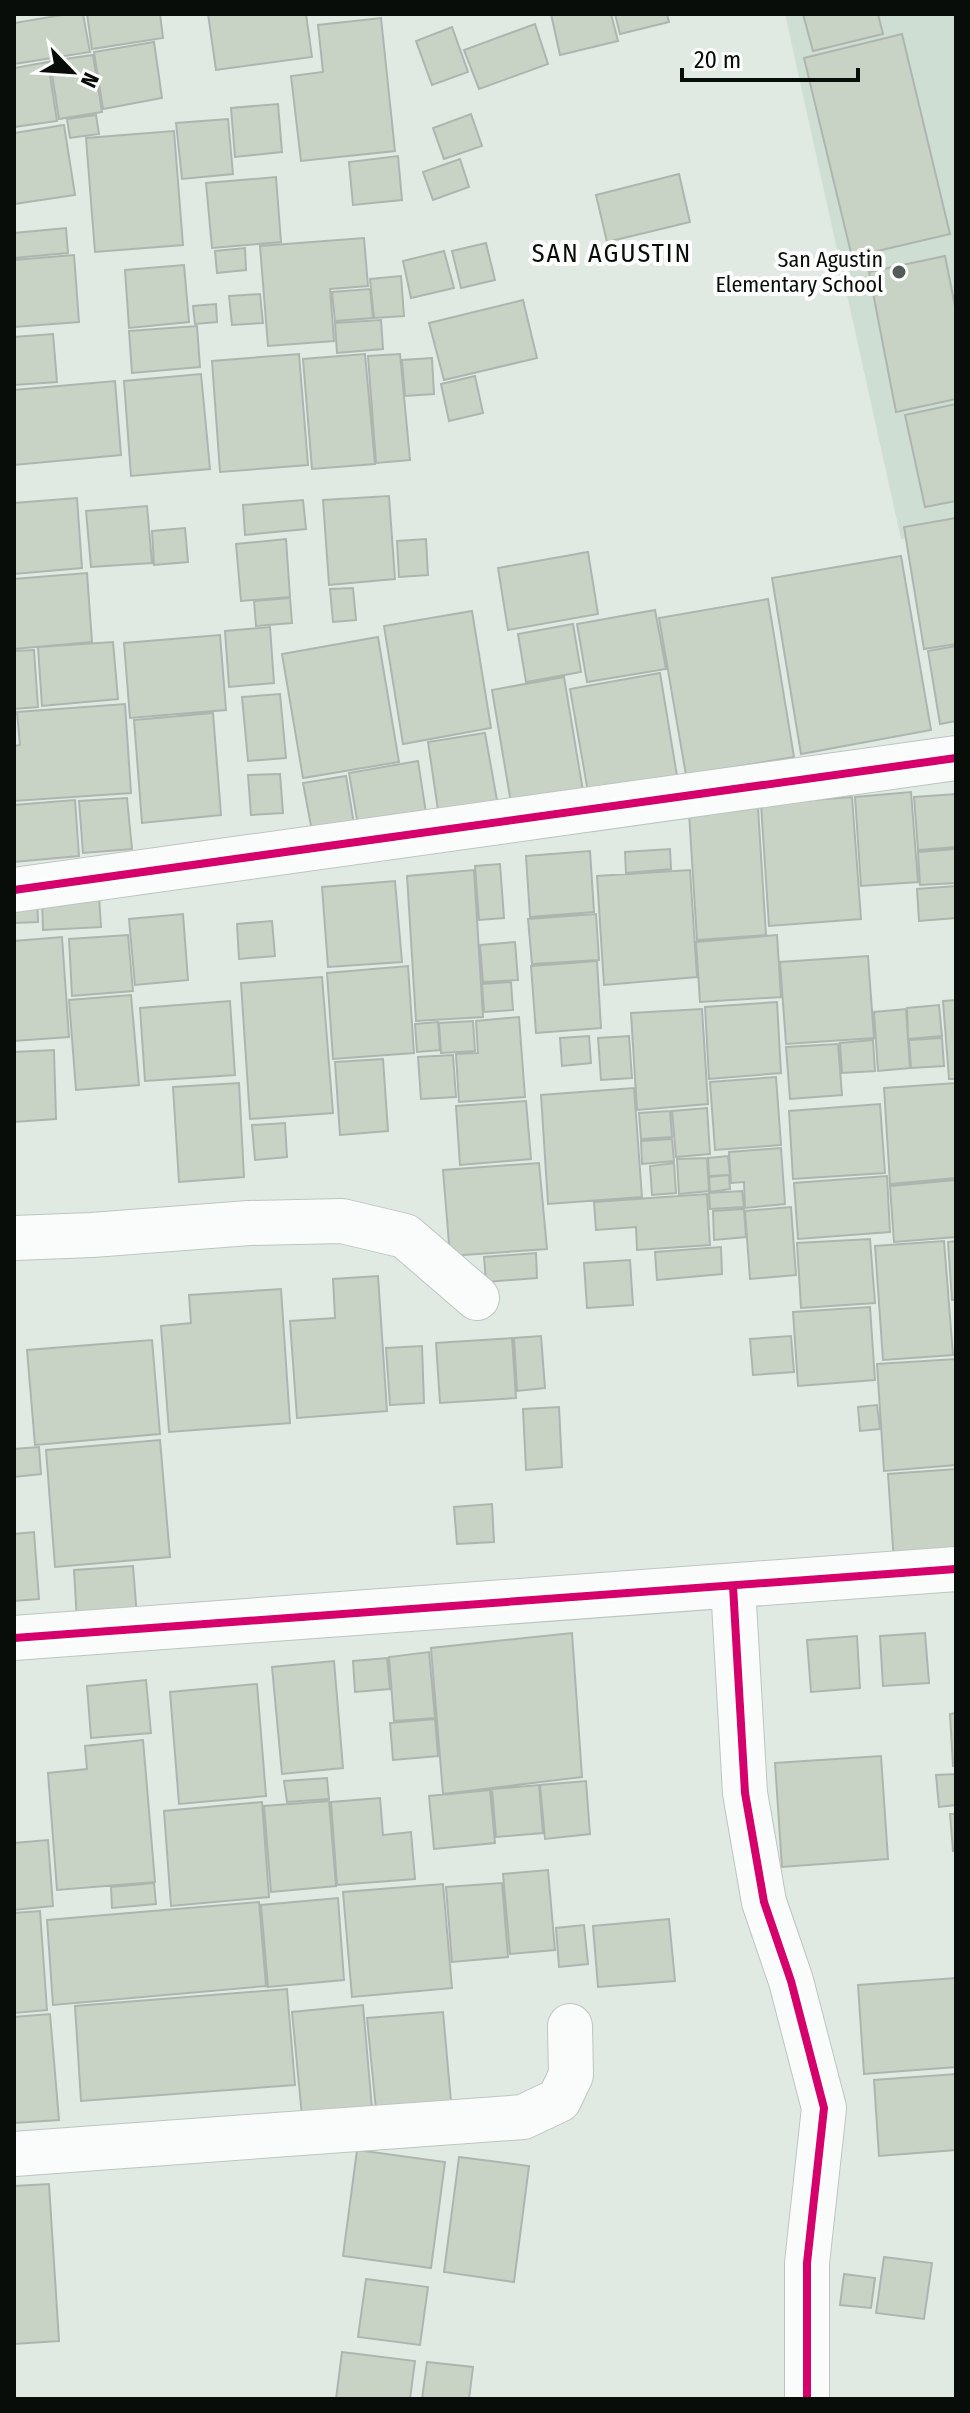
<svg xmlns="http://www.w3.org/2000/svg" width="970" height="2413" viewBox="0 0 970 2413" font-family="'Fira Sans Condensed',sans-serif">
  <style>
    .built { fill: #ceded3 }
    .building { fill: #c8d3c6; stroke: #aeb5af; stroke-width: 2 }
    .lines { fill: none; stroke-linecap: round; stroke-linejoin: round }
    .street-casing { stroke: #bec5c0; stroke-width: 46 }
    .street { stroke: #fafcfb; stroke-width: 44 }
    .cycleway-casing { stroke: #fff; stroke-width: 13 }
    .cycleway { stroke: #d6006c; stroke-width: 8 }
    .poi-dot { fill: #545a55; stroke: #fff; stroke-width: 3 }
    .labels { text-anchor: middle; stroke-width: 8; stroke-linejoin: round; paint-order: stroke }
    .poi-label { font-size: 22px; fill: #080d09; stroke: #fff; text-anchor: end }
    .quarter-label { font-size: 26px; letter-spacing: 2px; fill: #080d09; stroke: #fff }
  </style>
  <rect width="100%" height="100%" fill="#e0eae3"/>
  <path class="built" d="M785,14H956V530L901,539Z"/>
  <path class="building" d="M68,14H83L90,52L14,64V23Z
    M87,14H160L163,38L92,49Z
    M208,14H306L312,57L216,70Z
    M551,14H611L618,41L560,55Z
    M615,14H667L669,22L620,34Z
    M803,14H878L883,34L813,51Z
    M381,18L395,151L301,161L291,76L323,72L318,25Z
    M535,24L548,64L479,89L464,50Z
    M452,27L468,72L432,85L416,41Z
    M902,34L950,234L852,257L804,58Z
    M154,42L162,98L103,109L94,52Z
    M93,55L102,112L59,119L50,61Z
    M48,62L57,121L14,127V68Z
    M278,104L282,152L235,157L231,108Z
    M471,114L482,146L444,159L433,128Z
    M96,115L99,134L70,138L67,119Z
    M228,119L233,174L182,179L176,123Z
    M64,125L75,195L14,204V133Z
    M174,131L183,245L95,252L86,138Z
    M398,156L402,200L353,205L349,162Z
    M460,159L469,187L433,200L423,172Z
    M679,174L690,222L607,242L596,195Z
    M276,177L281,242L212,248L206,183Z
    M66,228L68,253L14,258V233Z
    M364,238L368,286L330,289L334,341L268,346L260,246Z
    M486,243L495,280L461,288L452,251Z
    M245,248L246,270L217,273L215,251Z
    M444,251L454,288L411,298L403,261Z
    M74,255L79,322L14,327V260Z
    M945,256L956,311V399L896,412L869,272Z
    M184,265L189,322L129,328L125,270Z
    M401,276L404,316L374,318L370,279Z
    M370,289L373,318L335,321L332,292Z
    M260,294L263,323L232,325L229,296Z
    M523,300L537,358L444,380L429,323Z
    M216,304L217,322L195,324L193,306Z
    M381,320L383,349L337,353L335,323Z
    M197,326L200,367L132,373L129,331Z
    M53,334L57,382L14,385V337Z
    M299,354L308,465L220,472L212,361Z
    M365,354L375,464L312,469L303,359Z
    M400,354L410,460L376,463L368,356Z
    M432,358L434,394L405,396L402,360Z
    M201,374L210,469L131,476L124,381Z
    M475,376L483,413L449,421L441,384Z
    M115,381L121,455L14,465V390Z
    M956,404V501L925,507L905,415Z
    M389,496L395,579L329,585L323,500Z
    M77,498L82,568L14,574V503Z
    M303,500L306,529L245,535L243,505Z
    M147,506L152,563L91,567L86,511Z
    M956,518V644L924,649L904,527Z
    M185,528L188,562L154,565L152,531Z
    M286,539L290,597L241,601L236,544Z
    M426,539L428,575L399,577L397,541Z
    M588,552L598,614L508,630L498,568Z
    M901,556L931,730L801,754L772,578Z
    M87,573L92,642L14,649V579Z
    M353,588L356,620L333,622L330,589Z
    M290,598L292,623L256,626L254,601Z
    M768,599L794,757L686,775L659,618Z
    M655,610L666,669L587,682L577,624Z
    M472,611L491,728L403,744L384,626Z
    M573,624L581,672L526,682L518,634Z
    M270,627L274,683L229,687L225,631Z
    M220,635L226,710L130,718L124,643Z
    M378,637L399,762L303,778L282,654Z
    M113,642L118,699L42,706L38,647Z
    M956,646V721L940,724L928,651Z
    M34,650L38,707L14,709V651Z
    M660,673L677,776L588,792L570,689Z
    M564,677L583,791L511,803L492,690Z
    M280,694L286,758L248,761L242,697Z
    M125,704L131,793L14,801V746L20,745L17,712Z
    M213,713L221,815L142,823L134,720Z
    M485,733L498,806L439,817L428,742Z
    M418,761L426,813L358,825L349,773Z
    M280,774L283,813L251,815L248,775Z
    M346,776L354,824L312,831L303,783Z
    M911,792L918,882L861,886L855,797Z
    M956,794V847L918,850L914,797Z
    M852,797L861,919L769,926L761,804Z
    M127,798L132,849L83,853L79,801Z
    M75,800L79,856L14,862V805Z
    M758,808L766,935L697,940L689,813Z
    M670,849L671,869L626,873L625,852Z
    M956,849V883L920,885L918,852Z
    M590,851L594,912L530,917L526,856Z
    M500,864L504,918L479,920L475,866Z
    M474,870L483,1017L416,1021L407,876Z
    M690,870L697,977L604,985L597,876Z
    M395,881L402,962L328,967L322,887Z
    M956,886V918L919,921L917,889Z
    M37,892L38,922L14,923V894Z
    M99,896L101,927L43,930L42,899Z
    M183,914L188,980L135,985L129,919Z
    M596,914L599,960L532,964L528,919Z
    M272,921L275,956L239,959L237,924Z
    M128,935L133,991L72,996L69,939Z
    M777,935L781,997L700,1002L696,942Z
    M62,937L69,1037L14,1041V941Z
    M515,942L518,980L483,982L480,945Z
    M868,956L874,1038L786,1044L780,962Z
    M597,961L601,1028L536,1033L531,966Z
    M408,966L414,1053L333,1059L327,973Z
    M322,977L333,1113L250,1119L241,983Z
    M511,982L513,1010L484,1012L482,984Z
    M131,995L139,1085L76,1090L69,1000Z
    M956,1000V1079H949L943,1001Z
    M230,1001L235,1075L145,1081L140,1008Z
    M777,1002L781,1073L709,1079L705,1007Z
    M939,1005L942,1036L908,1039L907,1008Z
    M702,1009L708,1104L637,1110L631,1013Z
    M906,1009L910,1068L878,1071L874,1012Z
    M519,1017L525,1097L459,1102L456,1054L478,1053L476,1021Z
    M473,1021L475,1051L441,1053L439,1023Z
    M438,1022L440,1050L417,1052L415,1024Z
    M589,1036L591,1063L562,1066L560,1038Z
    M629,1036L632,1078L601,1080L598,1038Z
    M942,1038L944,1066L911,1068L909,1040Z
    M873,1040L875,1071L842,1073L840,1043Z
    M838,1044L842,1095L790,1099L786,1047Z
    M54,1050L56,1119L14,1122V1052Z
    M453,1055L456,1097L421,1099L418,1057Z
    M383,1059L388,1131L340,1135L335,1062Z
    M776,1077L781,1145L715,1150L710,1082Z
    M239,1083L244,1177L179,1182L173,1087Z
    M956,1083V1178L890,1184L884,1088Z
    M634,1088L642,1197L548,1204L541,1095Z
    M526,1101L531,1159L460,1165L456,1106Z
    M880,1104L885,1173L793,1179L789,1111Z
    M707,1108L710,1154L676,1157L672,1111Z
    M670,1111L672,1137L641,1139L639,1113Z
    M285,1123L287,1157L255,1160L252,1125Z
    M672,1139L674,1161L642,1164L641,1141Z
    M781,1148L785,1204L745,1208L744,1182L731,1183L729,1152Z
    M728,1156L730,1175L709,1176L708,1158Z
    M707,1158L709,1191L679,1194L677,1159Z
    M539,1163L547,1249L450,1256L443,1170Z
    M674,1163L676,1193L652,1195L650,1166Z
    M729,1175L730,1189L710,1192L709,1177Z
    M887,1176L890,1232L798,1239L794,1183Z
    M956,1180V1237L894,1242L890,1186Z
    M742,1191L744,1207L710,1209L709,1193Z
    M707,1194L710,1245L637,1250L636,1227L596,1230L594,1202Z
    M791,1207L796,1275L750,1279L745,1211Z
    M744,1209L746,1237L714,1240L713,1211Z
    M870,1239L875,1303L801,1308L797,1243Z
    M944,1241L953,1355L883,1360L875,1246Z
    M956,1241V1300H952L948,1242Z
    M721,1247L722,1274L657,1280L655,1252Z
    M536,1253L537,1278L486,1282L484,1257Z
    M630,1260L633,1305L587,1308L584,1263Z
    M378,1276L387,1411L297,1418L290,1321L335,1318L333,1279Z
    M281,1289L290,1423L169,1432L161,1326L191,1323L189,1295Z
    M870,1307L875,1380L798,1386L793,1312Z
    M541,1336L545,1388L517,1391L514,1338Z
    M791,1336L794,1372L753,1375L750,1339Z
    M512,1338L516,1398L440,1403L436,1343Z
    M152,1340L160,1434L35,1445L27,1350Z
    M422,1346L424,1403L390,1405L386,1348Z
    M956,1359V1465L884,1471L877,1364Z
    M877,1405L880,1429L860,1431L858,1407Z
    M559,1407L562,1467L526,1470L523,1409Z
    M160,1440L170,1557L55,1567L46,1450Z
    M39,1447L41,1474L14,1477V1449Z
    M956,1469V1558L894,1562L888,1474Z
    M492,1504L494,1542L457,1544L454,1507Z
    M34,1532L39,1599L14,1601V1534Z
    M133,1566L137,1617L77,1621L74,1570Z
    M572,1633L582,1777L443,1794L431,1648Z
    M925,1633L929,1683L883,1686L880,1636Z
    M857,1636L860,1688L811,1692L807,1640Z
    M429,1652L435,1718L394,1721L389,1657Z
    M387,1658L390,1689L355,1692L353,1661Z
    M334,1661L343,1768L282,1774L272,1667Z
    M146,1680L151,1733L91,1738L87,1686Z
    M257,1684L266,1796L179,1804L170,1692Z
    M956,1713V1766H953L950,1714Z
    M435,1719L438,1756L393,1760L390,1723Z
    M143,1740L155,1882L57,1890L48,1773L87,1769L85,1746Z
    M881,1756L888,1859L782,1867L775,1763Z
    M956,1774V1805L939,1807L936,1775Z
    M327,1778L329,1799L287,1802L284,1781Z
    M586,1781L590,1834L545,1839L540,1785Z
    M539,1785L543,1833L496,1837L492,1789Z
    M490,1790L495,1843L434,1849L429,1796Z
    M380,1798L383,1835L411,1832L415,1879L337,1885L331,1802Z
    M329,1801L336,1886L271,1892L264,1806Z
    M262,1802L269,1897L171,1906L164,1811Z
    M950,1814H956V1850L953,1851Z
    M48,1840L53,1906L14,1910V1843Z
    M548,1870L555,1950L510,1954L503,1874Z
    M154,1883L156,1904L112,1908L111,1887Z
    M502,1883L508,1957L452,1962L446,1887Z
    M443,1884L452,1988L352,1997L343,1892Z
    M338,1898L344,1980L268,1987L261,1905Z
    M259,1902L266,1986L53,2005L47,1920Z
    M40,1911L47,2010L14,2013V1913Z
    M669,1919L675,1981L598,1987L593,1926Z
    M584,1925L588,1964L559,1967L556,1928Z
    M956,1978V2067L864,2074L858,1985Z
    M287,1989L295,2085L81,2101L75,2006Z
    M363,2005L372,2109L302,2116L292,2012Z
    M443,2012L451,2102L376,2110L367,2018Z
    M50,2014L59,2120L14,2123V2017Z
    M956,2074V2150L879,2156L874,2080Z
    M357,2150L445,2162L431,2268L343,2256Z
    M459,2157L529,2166L514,2282L444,2272Z
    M49,2184L59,2341L14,2344V2186Z
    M884,2257L932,2263L924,2319L876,2313Z
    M844,2274L875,2278L871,2308L840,2305Z
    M366,2279L428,2287L420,2345L358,2337Z
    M342,2352L415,2361L410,2399H336Z
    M427,2362L473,2367L469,2399H422Z"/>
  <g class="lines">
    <g class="street-casing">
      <path id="street" d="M14,890L956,758
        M14,1238L92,1235L249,1223L342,1221L405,1236L477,1298
        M733,1586L745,1793L764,1902L791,1981L824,2108L807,2263V2399
        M14,1638L956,1569
        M14,2154L523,2117L559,2100L571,2075L570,2026"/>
    </g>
    <use href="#street" class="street"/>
    <g class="cycleway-casing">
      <path id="cycleway" d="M14,890L956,758
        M733,1586L745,1793L764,1902L791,1981L824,2108L807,2263V2399
        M14,1638L956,1569"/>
    </g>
    <use href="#cycleway" class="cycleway"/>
  </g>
  <circle class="poi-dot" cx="899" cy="272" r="8"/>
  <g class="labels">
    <g class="poi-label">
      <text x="883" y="267">San Agustin<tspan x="883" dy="25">Elementary School</tspan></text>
    </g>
    <g class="quarter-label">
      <text x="612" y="262">SAN AGUSTIN</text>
    </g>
  </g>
  <rect width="970" height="2413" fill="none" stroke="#080d09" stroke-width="32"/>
  <g transform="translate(72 72) rotate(115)" stroke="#ffffff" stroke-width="6" paint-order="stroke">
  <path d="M0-6L14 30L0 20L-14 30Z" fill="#080d09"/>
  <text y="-12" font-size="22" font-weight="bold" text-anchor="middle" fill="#080d09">N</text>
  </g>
  <path d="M682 68v12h176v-12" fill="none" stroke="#080d09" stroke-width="4"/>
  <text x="694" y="68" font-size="24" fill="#080d09" stroke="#ffffff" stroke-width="6" paint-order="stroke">20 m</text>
</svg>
